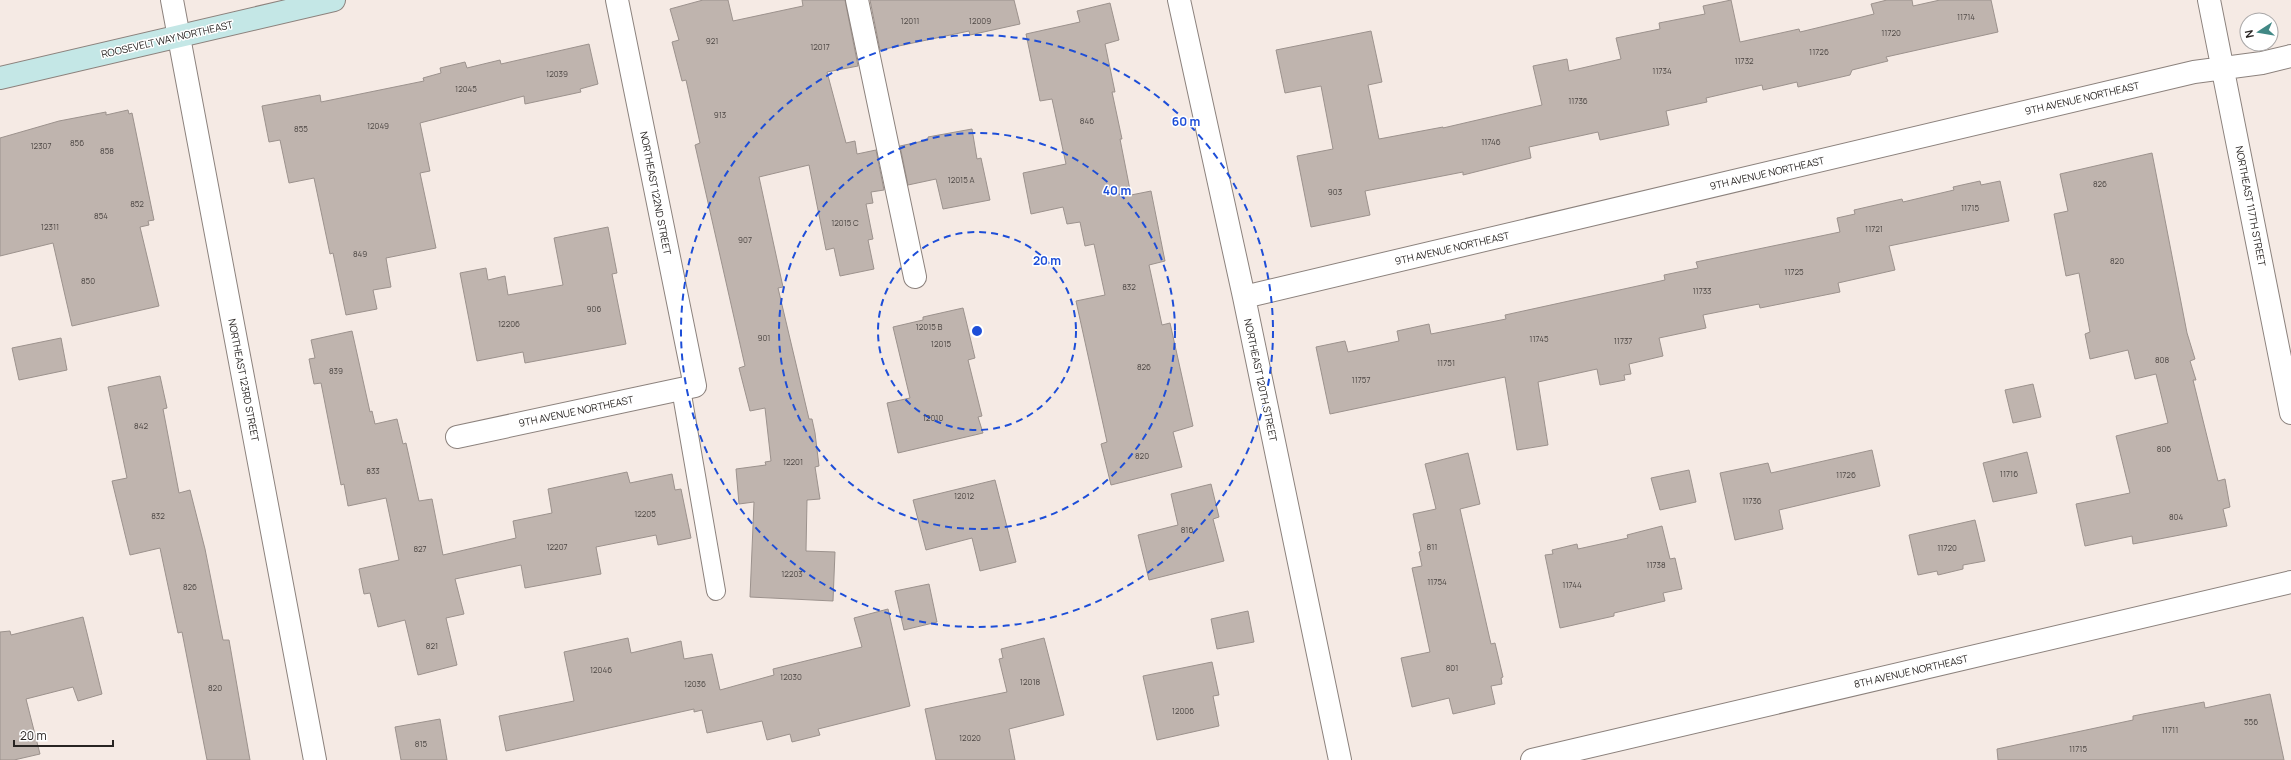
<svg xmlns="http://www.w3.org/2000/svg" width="2291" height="760" viewBox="0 0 2291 760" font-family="Manrope,sans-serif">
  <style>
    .building { fill: #bfb4ae; stroke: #9c928d }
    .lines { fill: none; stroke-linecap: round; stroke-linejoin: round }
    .lane-casing { stroke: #8c827d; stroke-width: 20 }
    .street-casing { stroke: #8c827d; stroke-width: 24 }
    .secondary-casing { stroke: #8c827d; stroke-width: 24 }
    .lane { stroke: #fff; stroke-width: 18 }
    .street { stroke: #fff; stroke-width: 22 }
    .secondary { stroke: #c4e7e6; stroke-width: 22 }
    .ring { fill: none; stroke: #1d4ed8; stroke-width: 2; stroke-dasharray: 7 5 }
    .labels { text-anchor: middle; stroke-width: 3; stroke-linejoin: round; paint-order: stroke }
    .number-label { font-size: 8px; fill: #4e4845 }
    .street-label { font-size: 10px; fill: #282422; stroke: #fff }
    .centre { fill: #1d4ed8; stroke: #fff; stroke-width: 2 }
    .ring-label { font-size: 12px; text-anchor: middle; font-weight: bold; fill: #1d4ed8; stroke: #fff; stroke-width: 3; stroke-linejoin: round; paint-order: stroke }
  </style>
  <rect width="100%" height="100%" fill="#f5eae4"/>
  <path class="building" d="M703,0H728L733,21L803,6L802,0H845L858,66L827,72L846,143L855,141L857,154L876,150L884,190L871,192L873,203L866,204L873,239L868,240L874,269L840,276L834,248L826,250L809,165L759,177L783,287L778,288L809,419H812L815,433L819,466L815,467L820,499L807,500L806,551L835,552L833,601L750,597L754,502L739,504L736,469L766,465L765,462L771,461L765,408L750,411L739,368L745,366L695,145L700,143L686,80L682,81L672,42L679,40L670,9Z
    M870,0H1014L1020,24L970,35L969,31L880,50Z
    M1731,0L1740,42L1799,29L1800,32L1858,18L1874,14L1871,4L1887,0H1912L1913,6L1940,0H1991L1998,32L1886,57L1888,61L1852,70L1850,75L1798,87L1797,82L1763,90L1762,85L1706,98L1707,102L1666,111L1669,125L1600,140L1598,132L1529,147L1531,158L1463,175V172L1365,191L1370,215L1311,227L1297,156L1333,149L1321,86L1285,93L1276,50L1371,31L1382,82L1368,85L1379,139L1443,127V128L1542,105L1533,66L1567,59L1569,71L1621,59L1616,38L1660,29L1659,23L1705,14L1703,6Z
    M1110,3L1119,40L1105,44L1115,92H1112L1122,139H1120L1131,195L1151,191L1165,261L1149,265L1162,325L1170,323L1193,426L1173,432L1182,467L1111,485L1101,444L1107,442L1076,301L1105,295L1094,244L1085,246L1080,222L1067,224L1063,207L1031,214L1023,173L1066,164L1052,99L1040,101L1026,34L1080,22L1077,11Z
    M589,44L598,84L580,89L581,92L525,104L524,96L420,123L430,171L420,173L436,248L386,258L391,287L373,290L377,309L346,315L333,253L330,254L314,178L289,183L280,140L269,142L262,106L320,95L321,102L424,81L423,78L441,73L440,68L465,62L467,68L500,60L501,64Z
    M128,110L129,114L132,113L154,220L148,221L149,225L140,227L159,306L72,326L53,243L0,256V138L59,121L106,112V115Z
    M972,129L977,159L981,158L990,200L943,209L936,179L908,185L900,146L928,140V137Z
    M2152,153L2187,333L2195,359L2190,361L2196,380H2193L2218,481L2225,479L2230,507L2223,509L2227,526L2133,544L2132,536L2085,546L2076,504L2130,493L2116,436L2168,423L2156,374L2135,379L2128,350L2090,359L2085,334L2090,332L2079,273L2066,276L2054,214L2068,211L2060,174Z
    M1980,181L1981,185L2000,181L2009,221L1889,246L1895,270L1838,283L1840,292L1760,308L1759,304L1703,315L1706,328L1659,338L1663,356L1629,364L1631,374L1624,375L1625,380L1600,385L1597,369L1538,382L1548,445L1517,450L1505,377L1330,414L1316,347L1345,341L1348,352L1399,341L1397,331L1429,324L1431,334L1506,319L1505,315L1665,280L1664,275L1698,268L1696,262L1840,232L1837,218L1855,214L1854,210L1902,199L1903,202L1954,190L1953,187Z
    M608,227L617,273L612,274L626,344L525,363L523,352L477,361L460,273L486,268L488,280L505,276L508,295L563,285L554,238Z
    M963,308L975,358L968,360L982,416L978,417L983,433L898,453L887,403L910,398L893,327L923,320V317Z
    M352,331L370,412L372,411L375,424L397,419L403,444L406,443L419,501L432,499L443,555L516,538L513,521L552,513L548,489L627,472L630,483L672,474L675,490L681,489L691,538L658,545L656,535L596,547L601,574L525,588L521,565L455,579L464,614L446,618L457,665L418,675L405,620L378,627L370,593L364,594L359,569L399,560L386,498L348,506L344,484L341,485L321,383L314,384L309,359L315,358L311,340Z
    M61,338L67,370L19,380L12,348Z
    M160,376L167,408L163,409L179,493L190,490L205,549L223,640H229L250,760H207L182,632L178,633L160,548L130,555L112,481L127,478L108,387Z
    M2033,384L2041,417L2013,423L2005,390Z
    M1872,450L1880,486L1779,510L1783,529L1735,540L1720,473L1768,463L1771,473Z
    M2027,452L2037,493L1993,502L1983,463Z
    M1468,453L1480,504L1460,509L1491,644L1495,643L1503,677L1501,678L1502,684L1491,686L1495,704L1453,714L1449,698L1412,707L1401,658L1430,652L1412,568L1422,566L1419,552L1421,551L1413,514L1436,509L1425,464Z
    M1689,470L1696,502L1660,510L1651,478Z
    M995,480L1016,562L980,571L972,538L926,550L913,500Z
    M1211,484L1219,517L1213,519L1224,561L1149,580L1138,535L1178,525L1171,494Z
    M1975,520L1985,561L1963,565V569L1938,575L1937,571L1918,575L1909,535Z
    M1662,526L1670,559L1675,558L1682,589L1663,593L1665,601L1614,613V616L1560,628L1545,555L1553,554L1552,550L1577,544L1578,549L1628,538L1627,535Z
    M929,584L937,622L904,630L895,591Z
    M888,609L910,706L818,729L820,735L792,742L790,734L767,740L762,721L707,733L702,710L694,712V709L506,751L499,716L574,701L564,652L628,638L631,653L681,641L684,659L712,654L720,690L774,675L773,669L862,647L854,618Z
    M1248,611L1254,642L1217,649L1211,619Z
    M83,617L102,694L78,701L73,687L26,699L40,754L14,760H0V632L10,631L11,635Z
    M1044,638L1064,715L1009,729L1015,760H936L925,709L1007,692L999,659L1003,658L1001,649Z
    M1212,662L1219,695L1213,696L1219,726L1157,740L1143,676Z
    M2270,694L2284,760H1998L1997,749L2133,720V716L2204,702L2205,708Z
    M440,719L447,760H401L395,727Z"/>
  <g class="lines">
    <g class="lane-casing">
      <path id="lane" d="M681,389L716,591"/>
    </g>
    <g class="street-casing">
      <path id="street" d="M172,0L315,760
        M857,0L915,277
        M1179,0L1244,297L1340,760
        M2209,0L2291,413
        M1244,297L2194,72L2262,63L2291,56
        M457,437L695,386L617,0
        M1532,760L2291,582"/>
    </g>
    <g class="secondary-casing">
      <path id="secondary" d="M0,78L334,0"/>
    </g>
    <use href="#lane" class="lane"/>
    <use href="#street" class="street"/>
    <use href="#secondary" class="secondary"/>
  </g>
  <g class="ring">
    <circle cx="977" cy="331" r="99"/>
    <circle cx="977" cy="331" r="198"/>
    <circle cx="977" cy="331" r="296"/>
  </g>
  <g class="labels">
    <g class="number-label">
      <text x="1966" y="20">11714</text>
      <text x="910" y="24">12011</text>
      <text x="980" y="24">12009</text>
      <text x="1891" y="36">11720</text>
      <text x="712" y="44">921</text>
      <text x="820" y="50">12017</text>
      <text x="1819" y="55">11726</text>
      <text x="1744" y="64">11732</text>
      <text x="1662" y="74">11734</text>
      <text x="557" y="77">12039</text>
      <text x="466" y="92">12045</text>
      <text x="1578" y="104">11736</text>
      <text x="720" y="118">913</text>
      <text x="1087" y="124">846</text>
      <text x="378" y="129">12049</text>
      <text x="301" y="132">855</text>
      <text x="1491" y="145">11746</text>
      <text x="77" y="146">856</text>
      <text x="41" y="149">12307</text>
      <text x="107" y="154">858</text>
      <text x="961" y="183">12015 A</text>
      <text x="2100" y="187">826</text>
      <text x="1335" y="195">903</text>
      <text x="137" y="207">852</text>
      <text x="1970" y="211">11715</text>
      <text x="101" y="219">854</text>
      <text x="845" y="226">12015 C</text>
      <text x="50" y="230">12311</text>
      <text x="1874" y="232">11721</text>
      <text x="745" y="243">907</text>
      <text x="360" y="257">849</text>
      <text x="2117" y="264">820</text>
      <text x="1794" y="275">11725</text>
      <text x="88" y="284">850</text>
      <text x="1129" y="290">832</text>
      <text x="1702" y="294">11733</text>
      <text x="594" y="312">906</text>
      <text x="509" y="327">12206</text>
      <text x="929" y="330">12015 B</text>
      <text x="764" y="341">901</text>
      <text x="1539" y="342">11745</text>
      <text x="1623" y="344">11737</text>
      <text x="941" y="347">12015</text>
      <text x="2162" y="363">808</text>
      <text x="1446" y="366">11751</text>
      <text x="1144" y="370">826</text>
      <text x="336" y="374">839</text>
      <text x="1361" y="383">11757</text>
      <text x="933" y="421">12010</text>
      <text x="141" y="429">842</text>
      <text x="2164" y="452">806</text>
      <text x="1142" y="459">820</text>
      <text x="793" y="465">12201</text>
      <text x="373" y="474">833</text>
      <text x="2009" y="477">11716</text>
      <text x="1846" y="478">11726</text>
      <text x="964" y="499">12012</text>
      <text x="1752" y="504">11736</text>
      <text x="645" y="517">12205</text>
      <text x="158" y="519">832</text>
      <text x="2176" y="520">804</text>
      <text x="1187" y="533">816</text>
      <text x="557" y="550">12207</text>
      <text x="1432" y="550">811</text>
      <text x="1947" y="551">11720</text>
      <text x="420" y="552">827</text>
      <text x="1656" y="568">11738</text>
      <text x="792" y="577">12203</text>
      <text x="1437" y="585">11754</text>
      <text x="1572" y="588">11744</text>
      <text x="190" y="590">826</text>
      <text x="432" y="649">821</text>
      <text x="1452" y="671">801</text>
      <text x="601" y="673">12046</text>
      <text x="791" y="680">12030</text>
      <text x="1030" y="685">12018</text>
      <text x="695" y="687">12036</text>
      <text x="215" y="691">820</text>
      <text x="1183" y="714">12006</text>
      <text x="2251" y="725">556</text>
      <text x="2170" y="733">11711</text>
      <text x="970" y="741">12020</text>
      <text x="421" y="747">815</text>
      <text x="2078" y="752">11715</text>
    </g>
    <g class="street-label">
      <text transform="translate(167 39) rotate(-13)" y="4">ROOSEVELT WAY NORTHEAST</text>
      <text transform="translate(2082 98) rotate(-13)" y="4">9TH AVENUE NORTHEAST</text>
      <text transform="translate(1767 173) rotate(-13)" y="4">9TH AVENUE NORTHEAST</text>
      <text transform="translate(656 193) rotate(79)" y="4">NORTHEAST 122ND STREET</text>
      <text transform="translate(2251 206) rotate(79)" y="4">NORTHEAST 117TH STREET</text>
      <text transform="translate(1452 248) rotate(-13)" y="4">9TH AVENUE NORTHEAST</text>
      <text transform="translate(244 380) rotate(79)" y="4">NORTHEAST 123RD STREET</text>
      <text transform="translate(1261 380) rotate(78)" y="4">NORTHEAST 120TH STREET</text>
      <text transform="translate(576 411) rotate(-12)" y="4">9TH AVENUE NORTHEAST</text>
      <text transform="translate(1911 671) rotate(-13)" y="4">8TH AVENUE NORTHEAST</text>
    </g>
  </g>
  <circle cx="977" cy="331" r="6" class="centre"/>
  <g class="ring-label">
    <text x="1186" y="126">60 m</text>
    <text x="1117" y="195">40 m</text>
    <text x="1047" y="265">20 m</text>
  </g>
  <g transform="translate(2259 32) rotate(258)"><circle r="19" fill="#ffffff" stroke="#a9a7a7"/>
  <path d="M0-3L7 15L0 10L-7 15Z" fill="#418885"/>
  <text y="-6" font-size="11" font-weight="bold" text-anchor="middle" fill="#282422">N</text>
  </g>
  <path d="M14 740v6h99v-6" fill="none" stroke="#282422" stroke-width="2"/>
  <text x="20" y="740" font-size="12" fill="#282422" stroke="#ffffff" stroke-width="3" paint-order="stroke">20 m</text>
</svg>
